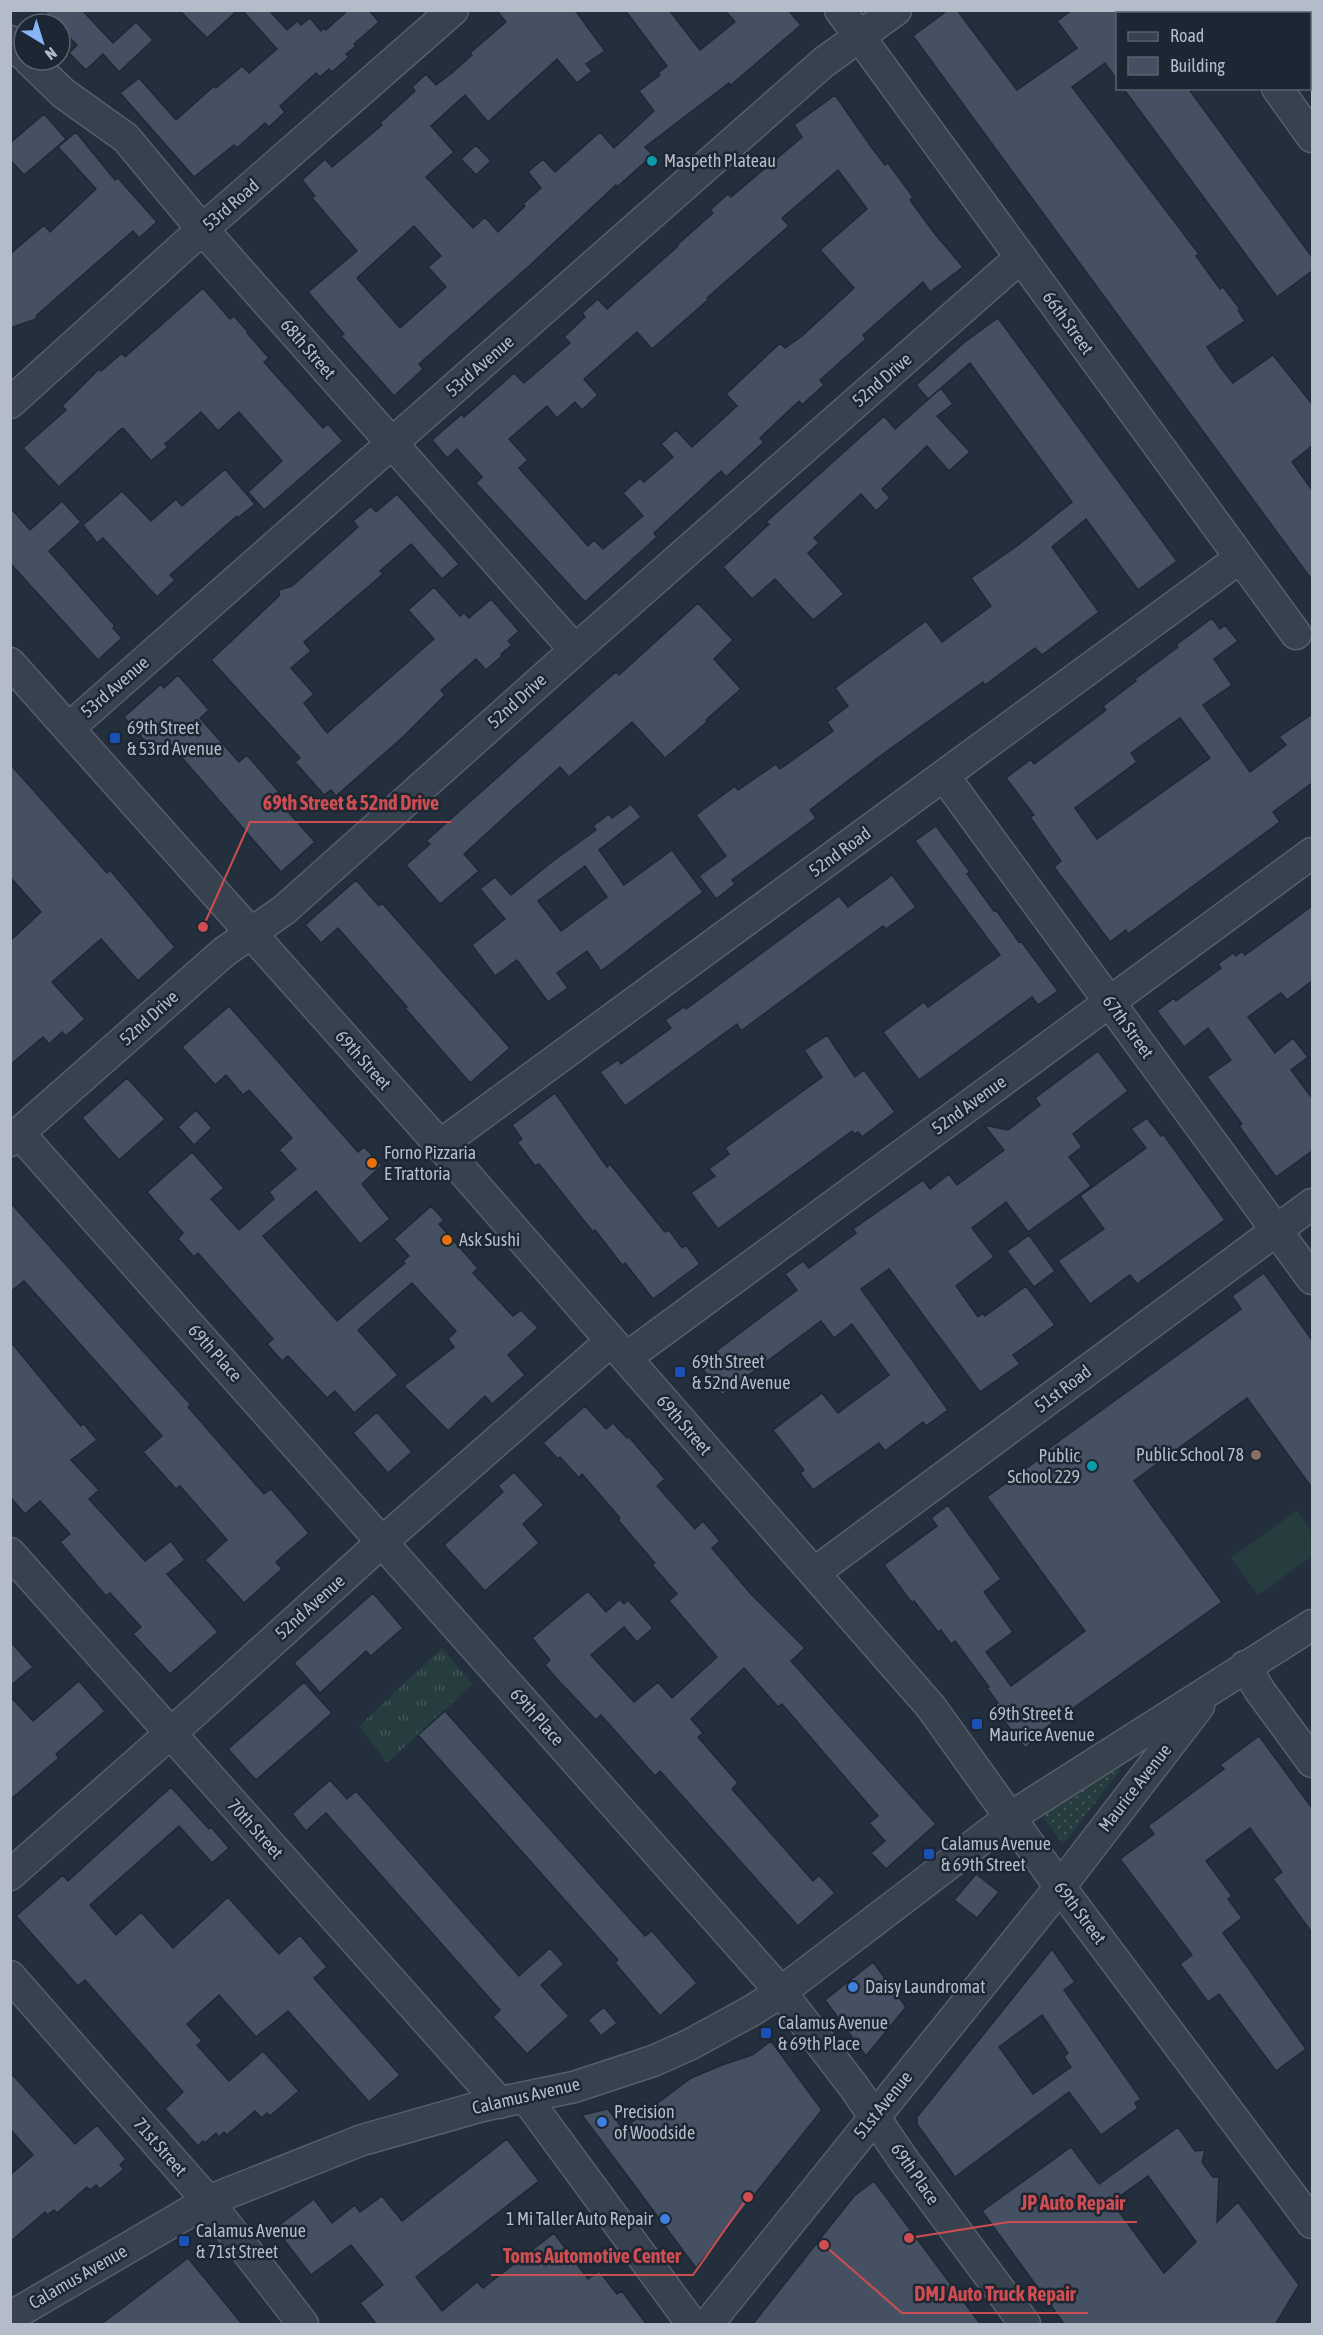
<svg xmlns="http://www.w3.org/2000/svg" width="1323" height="2335" viewBox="0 0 1323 2335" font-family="'Asap Condensed',sans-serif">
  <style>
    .grass { fill: url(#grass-tufts) }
    .park { fill: url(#park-dots) }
    .pitch { fill: #263c3f }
    .building { fill: #455162; stroke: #1f2835; stroke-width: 1.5; fill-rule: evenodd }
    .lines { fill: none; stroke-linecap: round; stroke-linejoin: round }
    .minor-casing { stroke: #565f6c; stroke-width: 33 }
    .minor { stroke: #38414e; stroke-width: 30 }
    .culture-dot { fill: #0f9aa8; stroke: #1d2633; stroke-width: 2 }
    .transit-dot { fill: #1a4fb4; stroke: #1d2633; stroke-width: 2 }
    .food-dot { fill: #e8710a; stroke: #1d2633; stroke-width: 2 }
    .education-dot { fill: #8d6e63; stroke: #1d2633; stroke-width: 2 }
    .shop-dot { fill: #3f7fe0; stroke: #1d2633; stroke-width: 2 }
    .labels { text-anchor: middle; stroke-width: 5; stroke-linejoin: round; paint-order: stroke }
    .poi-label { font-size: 18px; fill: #b4bcc9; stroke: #1d2633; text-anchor: start }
    .street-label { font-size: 18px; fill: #b4bcc9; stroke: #1d2633 }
    .leader { fill: none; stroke: #ce4d50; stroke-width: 2 }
    .callout-dot { fill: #ce4d50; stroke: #1d2633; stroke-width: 2 }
    .callout-label { font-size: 20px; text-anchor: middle; font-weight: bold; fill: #ce4d50; stroke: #1d2633; stroke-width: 5; stroke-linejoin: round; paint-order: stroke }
  </style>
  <defs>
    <pattern id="grass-tufts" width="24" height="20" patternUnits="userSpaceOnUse" patternTransform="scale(1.5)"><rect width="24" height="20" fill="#263c3f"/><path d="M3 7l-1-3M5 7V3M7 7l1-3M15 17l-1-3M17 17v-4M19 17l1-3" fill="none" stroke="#435659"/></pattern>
    <pattern id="park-dots" width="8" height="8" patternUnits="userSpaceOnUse" patternTransform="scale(1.5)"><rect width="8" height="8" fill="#263c3f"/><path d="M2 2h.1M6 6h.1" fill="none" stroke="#435659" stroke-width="1.8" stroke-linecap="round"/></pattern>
  </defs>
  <rect width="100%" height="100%" fill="#242f3e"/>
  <path class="grass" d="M442,1648L473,1684L387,1763L359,1726Z"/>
  <path class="park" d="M1118,1764L1120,1771L1063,1844L1041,1815Z"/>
  <path class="pitch" d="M1297,1510L1312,1532V1556L1258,1595L1231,1558Z"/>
  <path class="building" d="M43,10H82L113,43L136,22L153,40L119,72L103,54L86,70L69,53L77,45L60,28V24H56Z
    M179,10H238L207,38Z
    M242,10H269L287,30L297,21L301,25L310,18L321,31L324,28L326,30L348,10H369L379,22L354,44L356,46L346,54L349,57L332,72L329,69L320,77L316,73L280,106L285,112L269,127L265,123L237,148L234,145L194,177L120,93L139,78L176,120L214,86L216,88L242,66L249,73L277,49Z
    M496,10H575L605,51L586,64L592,71L577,83L557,59L488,122L465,95L431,126L454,152L426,177L473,228L485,217L498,232L525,206L523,204L541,188L528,172L543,159L555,172L600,132L614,148L654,111L639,91L660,75L658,73L667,66L625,10H669L700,50L735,22L725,10H788L801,25L731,85L729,83L645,147L653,155L617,187L616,185L528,267L419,364L423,369L394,396L341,336L344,334L308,292L357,251L312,198L315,196L302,180L325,159L332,167L382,125L380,123L415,91L412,87L426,74L436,85L453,72L472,55L470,53L506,22ZM414,226L441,256L428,267L446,287L400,328L357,278Z
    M948,10H957L1017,90L1077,48L1057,21L1072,10H1118V81L1105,63L1072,87L1199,254L1196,256L1220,289L1223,287L1240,309L1238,310L1245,321L1207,347L1221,368L1233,383L1273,355L1312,404V446L1292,462L1312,490V580L913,36Z
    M1123,88H1188L1312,257V271L1277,297Z
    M835,95L872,148L885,165L888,163L913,197L910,200L935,234L963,267L930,292L923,282L863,335L866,339L820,380L824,385L802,405L799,401L760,438L764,442L726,477L721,471L654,533L657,537L585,602L476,483L482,477L457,449L447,458L432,440L462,414L464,417L514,373L524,383L570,343L564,337L585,317L582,313L598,299L607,309L678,246L677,245L713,213L710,210L728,194L731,197L802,137L794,125ZM838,170L867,209L820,250L854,288L802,336L785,348L780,343L726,394L737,406L692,447L676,430L661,444L673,457L644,482L640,478L623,493L643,516L603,549L594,540L588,546L519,468L528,460L509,439L547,406L557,418L575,402L582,410L598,395L584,379L637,332L652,349L708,300L707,298L789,226L782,218Z
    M44,114L66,139L24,175L10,160V143Z
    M76,132L115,180L118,178L157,222L139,238L133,231L37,315L36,319L10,328V254L44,225L50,232L96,189L58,147Z
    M476,145L491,161L476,175L461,159Z
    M203,288L230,319L234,316L248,332L247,333L269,358L264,362L323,428L328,424L343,441L264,510L248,492L282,461L239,412L218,431L201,412L165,444L168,447L151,461L124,429H121L59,487L23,448L66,410L62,406L99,369L101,371L122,353L125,357Z
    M998,318L1177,561L1138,590L1086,519L1052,547L1099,612L1042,655L1035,648L985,685L983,682L883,754L810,810L816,818L732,880L735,884L716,899L699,876L726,856L696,815L735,786L738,790L776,764L780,769L833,731L827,722L848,706L835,688L926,621L942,642L991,606L971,578L1017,546L1072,502L970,363L928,399L916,385L966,341Z
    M941,388L953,404L937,416L970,452L949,471L927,446L882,489L890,498L876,511L861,494L814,538L819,543L808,553L844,594L813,620L775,579L752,599L723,567L769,524L766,522L884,416L895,429Z
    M225,469L255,504L238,518L237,516L170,575L175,580L157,597L103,538L97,543L83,525L122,491L151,521L176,499L182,506Z
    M397,494L459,564L442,579L411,544L380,571L383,574L304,642L311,651L291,668L314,694L304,703L327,733L434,639L408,610L434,587L460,616L464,613L469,618L491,599L519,631L508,641L512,645L501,654L502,656L486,670L476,659L441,690L445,695L403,737L336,796L331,790L324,795L295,762L300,758L211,660L279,596V590L292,586L358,527L353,521L371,506L376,512Z
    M62,501L81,522L49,551L115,626L113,628L122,638L98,660L10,563V507L30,530Z
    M698,603L733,640L714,659L741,689L706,720L707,722L665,758L632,722L569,777L560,767L464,854L479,871L440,904L406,865L430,844L426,841L596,689L616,672L619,675Z
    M1212,618L1220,629L1225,625L1238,641L1214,659L1232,685L1203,705L1250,772L1286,745L1279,737L1312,714V783L1273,812L1280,822L1128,934L1126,930L1110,942L1054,867L1061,861L1030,817L1034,815L1006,778L1031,759L1034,764L1106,710L1103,706L1136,681L1135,679L1178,647L1176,645ZM1180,718L1210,758L1097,839L1075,808L1137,762L1131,753Z
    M178,675L209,710L200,718L239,762L247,755L279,792L274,796L315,842L281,872L170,744L157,755L124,717L161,684L164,688Z
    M10,764L107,873L110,870L175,947L138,981L101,939L52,982L85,1019L66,1036L62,1032L49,1044L43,1037L10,1065V941L41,912L10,877Z
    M631,804L641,817L599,850L624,885L672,850L703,892L601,971L587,951L557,973L568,988L548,1002L517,960L495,976L472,945L505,919L480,889L495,877L511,895L553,861L596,830L593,826L609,814L612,818ZM585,866L607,897L561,931L538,901Z
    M936,826L970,872L967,874L994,911L996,910L1019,942L1021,941L1058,991L1038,1005L1032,997L919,1080L883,1032L924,1002L928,1007L1000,955L915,841Z
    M892,875L916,907L886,929L883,926L741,1031L737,1024L625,1106L600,1072L618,1060L621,1064L671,1028L665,1020L684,1007L686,1009L839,896L848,907Z
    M356,880L379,906L382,903L510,1048L470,1083L405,1008L407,1007L338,928L321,943L305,925Z
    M1312,906V981L1287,1000L1281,993L1248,1017L1275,1053L1293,1038L1308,1057L1291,1070L1312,1098V1151L1276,1177L1239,1126L1242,1124L1207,1077L1231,1060L1208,1028L1184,1047L1157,1011L1174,998L1176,1001L1221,968L1218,964L1233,953L1236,956L1242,951L1245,955Z
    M229,1006L358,1152L364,1147L382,1165L362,1184L390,1219L360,1244L316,1191L263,1236L337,1321L405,1263L403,1261L409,1256L394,1239L431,1206L444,1220L439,1224L478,1268L473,1273L513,1316L521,1310L538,1328L508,1355L525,1375L492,1404L485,1396L448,1431L404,1386L454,1347L448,1339L456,1331L412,1283L358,1330L398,1375L354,1413L335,1391L327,1398L288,1356L282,1361L267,1344L273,1339L198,1253L194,1257L178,1239L183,1233L147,1192L192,1152L224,1188L211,1199L239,1230L274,1199L269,1192L296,1169L279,1150L292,1138L249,1090L243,1095L226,1075L215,1085L182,1047Z
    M827,1035L855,1077L864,1070L895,1112L862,1137L858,1132L854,1134L852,1131L718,1229L691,1193L715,1176L709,1169L729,1154L725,1148L822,1077L804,1050Z
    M1098,1051L1128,1091L1073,1134L1082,1147L1069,1157L1091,1186L1028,1232L1006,1202L972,1228L994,1257L956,1286L978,1317L983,1313L985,1316L1026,1286L1055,1325L1013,1355L1020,1364L980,1392L889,1269L861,1289L948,1410L926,1426L923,1422L885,1451L879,1443L813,1490L800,1473L804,1470L773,1430L822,1393L838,1413L889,1375L852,1324L834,1338L821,1321L722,1395L699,1364L797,1290L785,1274L803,1261L809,1268L856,1233L853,1229L923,1180L930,1189L949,1174L957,1185L1004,1150L984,1125L1008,1130L1040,1105L1035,1098Z
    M127,1078L165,1119L119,1160L82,1118Z
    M555,1093L607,1167L610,1164L665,1232L669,1230L682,1248L686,1245L700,1264L653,1299L625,1263L622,1265L595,1230L593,1232L539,1164L535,1166L517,1142L522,1139L512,1125Z
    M196,1110L212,1128L194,1145L178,1127Z
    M1147,1118L1161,1136L1163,1134L1225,1220L1137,1284L1130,1275L1090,1304L1058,1261L1104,1229L1080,1196L1146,1148L1131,1129Z
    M10,1202L191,1405L188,1407L264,1494L271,1489L309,1533L276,1562L282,1569L244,1603L205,1560L227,1540L180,1486L176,1489L143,1452L162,1436L24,1281L10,1292Z
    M1029,1235L1055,1271L1034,1287L1007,1251Z
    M1264,1273L1312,1340V1488L1247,1398L1134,1481L1222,1602L1040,1732L1042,1735L1025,1748L993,1706L998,1703L987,1688L989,1687L955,1641L951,1644L941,1630L938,1632L914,1601L912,1603L884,1565L937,1526L931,1518L948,1505L1001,1579L984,1592L1013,1632L986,1652L1011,1686L1085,1631L987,1497L1050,1451L1048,1449L1241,1309L1232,1296Z
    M10,1341L67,1410L81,1426L84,1424L97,1440L71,1460L99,1490L89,1499L145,1561L171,1541L185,1560L167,1574L218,1632L170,1674L133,1634L141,1627L110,1593L106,1596L60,1542L70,1534L40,1501L25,1514L10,1497Z
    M585,1406L606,1429L613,1423L627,1438L629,1437L665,1479L657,1486L695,1529L703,1521L720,1541L712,1548L751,1594L805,1648L791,1661L936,1824L886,1869L871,1853L885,1841L869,1823L878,1816L782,1704L778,1707L744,1668L691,1719L703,1733L698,1737L738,1783L732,1789L813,1881L819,1875L835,1893L798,1926L660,1771L655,1776L601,1715L596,1720L557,1679L545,1665L550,1660L532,1638L588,1591L606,1612L620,1599L624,1604L628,1600L653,1628L637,1642L624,1627L591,1655L634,1702L658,1682L672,1698L717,1657L669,1601L677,1594L652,1565L655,1563L618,1520L620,1518L582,1474L579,1478L560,1457L558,1459L543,1443Z
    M377,1412L412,1452L388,1473L353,1433Z
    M514,1472L544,1505L523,1524L539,1543L485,1591L444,1545L503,1492L498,1486Z
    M373,1593L403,1628L371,1656L366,1651L320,1693L294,1663Z
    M10,1641L33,1667L10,1686Z
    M79,1681L105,1711L56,1754L59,1758L10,1800V1696L33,1721Z
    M304,1682L332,1713L256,1780L228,1749Z
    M445,1711L645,1936L652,1931L697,1983L660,2016L615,1963L618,1960L418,1735Z
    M1259,1736L1312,1808V1933L1273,1879L1282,1872L1250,1828L1206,1861L1232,1896L1228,1899L1242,1918L1223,1933L1306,2049L1276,2071L1219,1994L1208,2002L1180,1964L1192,1955L1120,1859L1154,1834L1148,1826L1224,1769L1220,1765Z
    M330,1780L347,1799L356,1791L519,1976L550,1948L564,1964L541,1985L569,2016L527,2054L493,2017L500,2010L326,1813L306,1831L292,1814Z
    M171,1787L209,1829L211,1827L229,1848L212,1863L179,1826L90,1905L116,1935L141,1912L173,1948L228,1897L279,1954L300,1935L327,1967L314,1978L400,2075L369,2102L288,2011L256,2037L219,1995L187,2024L202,2041L197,2045L229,2081L263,2051L299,2091L270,2116L267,2113L262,2118L255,2111L227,2135L224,2132L219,2137L216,2133L205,2143L203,2141L198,2146L165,2109L183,2092L85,1980L78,1986L16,1916L63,1875L68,1881Z
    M976,1874L999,1892L977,1918L954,1900Z
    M1052,1949L1075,1982L1064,1990L1141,2099L1135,2103L1138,2108L1101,2135L1069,2092L955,2177L917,2124V2117ZM1042,2015L1068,2053L1064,2057L1071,2067L1033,2094L999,2047Z
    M873,1962L906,2007L866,2056L825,2000Z
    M604,2007L617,2023L601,2036L588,2020Z
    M771,2041L822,2110L696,2268L582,2115L608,2109L623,2129L691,2078L722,2065L752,2055Z
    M10,2072L75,2144L97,2125L126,2159L120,2165L124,2169L100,2189L96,2185L90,2190L87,2187L57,2213L54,2210L47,2215L45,2212L10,2242V2175L33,2155L10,2129Z
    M1178,2127L1195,2151L1205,2150L1202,2162L1213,2177H1219L1217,2222L1238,2202L1299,2285L1275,2325H1065L982,2211L1071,2147L1099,2184ZM1148,2176L1196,2242L1164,2273L1112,2202Z
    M507,2139L539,2181L416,2277L442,2311L477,2282L483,2288L554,2233L588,2279L599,2271L617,2294L622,2291L647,2325H377L360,2303L383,2285L351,2245L311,2275L275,2228L314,2199L332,2223L355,2205L360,2212L382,2196L402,2221Z
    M874,2181L981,2325H752L854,2196Z
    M188,2258L243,2325H100Z"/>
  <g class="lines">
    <g class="minor-casing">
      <path id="minor" d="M840,10L1296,634
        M1220,10L1223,14
        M10,41L24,55
        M29,60L63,93L126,138L190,215L575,650
        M1277,88L1312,137
        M10,403L187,243L453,10
        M10,663L440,1145L931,1707L1060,1887L1312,2223
        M69,728L824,62L896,10
        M944,776L1312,1279
        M19,1133L781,1992L854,2087L905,2162L1025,2324
        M10,1141L224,952L284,910L575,650L1021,257
        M440,1145L1240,558
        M626,1358L1312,853
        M10,1553L500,2103
        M814,1573L1312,1204
        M1245,1666L1260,1691L1312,1762
        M10,1875L198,1709L382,1542L611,1341
        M10,1976L208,2201L303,2324
        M526,2098L692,2324
        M10,2317L208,2201L362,2140L482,2106L574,2087L653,2061L689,2045L753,2010L781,1992L1009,1818L1312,1625
        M708,2324L1060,1887L1199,1706"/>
    </g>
    <use href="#minor" class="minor"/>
  </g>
  <g class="culture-dot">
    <circle cx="652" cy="161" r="6"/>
    <circle cx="1092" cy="1466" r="6"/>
  </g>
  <g class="transit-dot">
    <rect x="109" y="732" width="12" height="12" rx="3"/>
    <rect x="674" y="1366" width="12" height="12" rx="3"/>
    <rect x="971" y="1718" width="12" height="12" rx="3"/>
    <rect x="923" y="1848" width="12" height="12" rx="3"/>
    <rect x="760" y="2027" width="12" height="12" rx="3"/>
    <rect x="178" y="2235" width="12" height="12" rx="3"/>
  </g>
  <g class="food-dot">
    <circle cx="372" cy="1163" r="6"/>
    <circle cx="447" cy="1240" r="6"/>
  </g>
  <circle class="education-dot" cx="1256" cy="1455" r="6"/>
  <g class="shop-dot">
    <circle cx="853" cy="1987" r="6"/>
    <circle cx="602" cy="2122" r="6"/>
    <circle cx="665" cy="2219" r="6"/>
  </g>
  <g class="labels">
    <g class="poi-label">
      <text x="664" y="167">Maspeth Plateau</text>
      <text x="127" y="734">69th Street<tspan x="127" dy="21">&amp; 53rd Avenue</tspan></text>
      <text x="384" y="1159">Forno Pizzaria<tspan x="384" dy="21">E Trattoria</tspan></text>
      <text x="459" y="1246">Ask Sushi</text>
      <text x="692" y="1368">69th Street<tspan x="692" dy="21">&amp; 52nd Avenue</tspan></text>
      <text x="1244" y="1461" text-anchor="end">Public School 78</text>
      <text x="1080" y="1462" text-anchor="end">Public<tspan x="1080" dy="21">School 229</tspan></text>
      <text x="989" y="1720">69th Street &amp;<tspan x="989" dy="21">Maurice Avenue</tspan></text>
      <text x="941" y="1850">Calamus Avenue<tspan x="941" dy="21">&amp; 69th Street</tspan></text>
      <text x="865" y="1993">Daisy Laundromat</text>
      <text x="778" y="2029">Calamus Avenue<tspan x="778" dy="21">&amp; 69th Place</tspan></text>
      <text x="614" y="2118">Precision<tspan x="614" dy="21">of Woodside</tspan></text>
      <text x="653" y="2225" text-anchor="end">1 Mi Taller Auto Repair</text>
      <text x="196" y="2237">Calamus Avenue<tspan x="196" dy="21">&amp; 71st Street</tspan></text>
    </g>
    <g class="street-label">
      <text transform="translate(231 205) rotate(-41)" y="6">53rd Road</text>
      <text transform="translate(1068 323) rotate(54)" y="6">66th Street</text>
      <text transform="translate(308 349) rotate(49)" y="6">68th Street</text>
      <text transform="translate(480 366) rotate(-41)" y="6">53rd Avenue</text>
      <text transform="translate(882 380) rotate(-41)" y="6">52nd Drive</text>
      <text transform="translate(115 687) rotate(-41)" y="6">53rd Avenue</text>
      <text transform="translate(517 701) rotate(-42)" y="6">52nd Drive</text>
      <text transform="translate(840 852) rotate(-36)" y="6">52nd Road</text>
      <text transform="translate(149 1018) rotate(-42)" y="6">52nd Drive</text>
      <text transform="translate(1128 1027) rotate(54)" y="6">67th Street</text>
      <text transform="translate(363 1060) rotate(48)" y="6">69th Street</text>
      <text transform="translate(969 1105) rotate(-36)" y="6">52nd Avenue</text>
      <text transform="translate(215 1353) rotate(48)" y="6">69th Place</text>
      <text transform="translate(1063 1389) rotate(-37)" y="6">51st Road</text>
      <text transform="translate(684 1425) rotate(49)" y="6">69th Street</text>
      <text transform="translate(310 1607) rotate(-42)" y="6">52nd Avenue</text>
      <text transform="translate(537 1717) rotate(48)" y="6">69th Place</text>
      <text transform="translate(1135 1788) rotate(-52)" y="6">Maurice Avenue</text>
      <text transform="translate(255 1829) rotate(48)" y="6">70th Street</text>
      <text transform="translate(1080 1913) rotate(53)" y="6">69th Street</text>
      <text transform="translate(526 2096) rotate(-13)" y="6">Calamus Avenue</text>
      <text transform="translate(883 2105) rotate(-51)" y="6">51st Avenue</text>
      <text transform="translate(160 2147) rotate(49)" y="6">71st Street</text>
      <text transform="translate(915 2174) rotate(55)" y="6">69th Place</text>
      <text transform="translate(78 2277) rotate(-30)" y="6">Calamus Avenue</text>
    </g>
  </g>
  <path class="leader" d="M203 927L250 822H451M909 2238L1009 2222H1137M748 2197L693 2275H491M824 2245L902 2313H1088"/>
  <g class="callout-dot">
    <circle cx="203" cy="927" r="6"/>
    <circle cx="909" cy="2238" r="6"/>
    <circle cx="748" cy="2197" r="6"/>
    <circle cx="824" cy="2245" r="6"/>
  </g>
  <g class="callout-label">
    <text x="351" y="810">69th Street &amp; 52nd Drive</text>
    <text x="1073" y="2210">JP Auto Repair</text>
    <text x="592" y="2263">Toms Automotive Center</text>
    <text x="995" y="2301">DMJ Auto Truck Repair</text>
  </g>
  <rect width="1323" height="2335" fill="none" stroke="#b4bcc9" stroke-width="24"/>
  <rect x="1116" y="12" width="195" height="78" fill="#1d2633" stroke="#59626f" stroke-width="1.5"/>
  <rect x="1128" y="32" width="30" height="9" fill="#38414e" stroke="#59626f" stroke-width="1.5"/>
  <text x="1170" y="42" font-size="18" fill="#b4bcc9">Road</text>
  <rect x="1128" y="57" width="30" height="18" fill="#455162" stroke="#59626f" stroke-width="1.5"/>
  <text x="1170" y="72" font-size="18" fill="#b4bcc9">Building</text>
  <g transform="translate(42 42) rotate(142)"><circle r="28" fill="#1d2633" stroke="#59626f" stroke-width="1.5"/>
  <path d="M0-4.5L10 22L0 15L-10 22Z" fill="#8ab4f8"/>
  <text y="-9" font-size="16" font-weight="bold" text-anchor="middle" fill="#b4bcc9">N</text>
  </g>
</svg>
